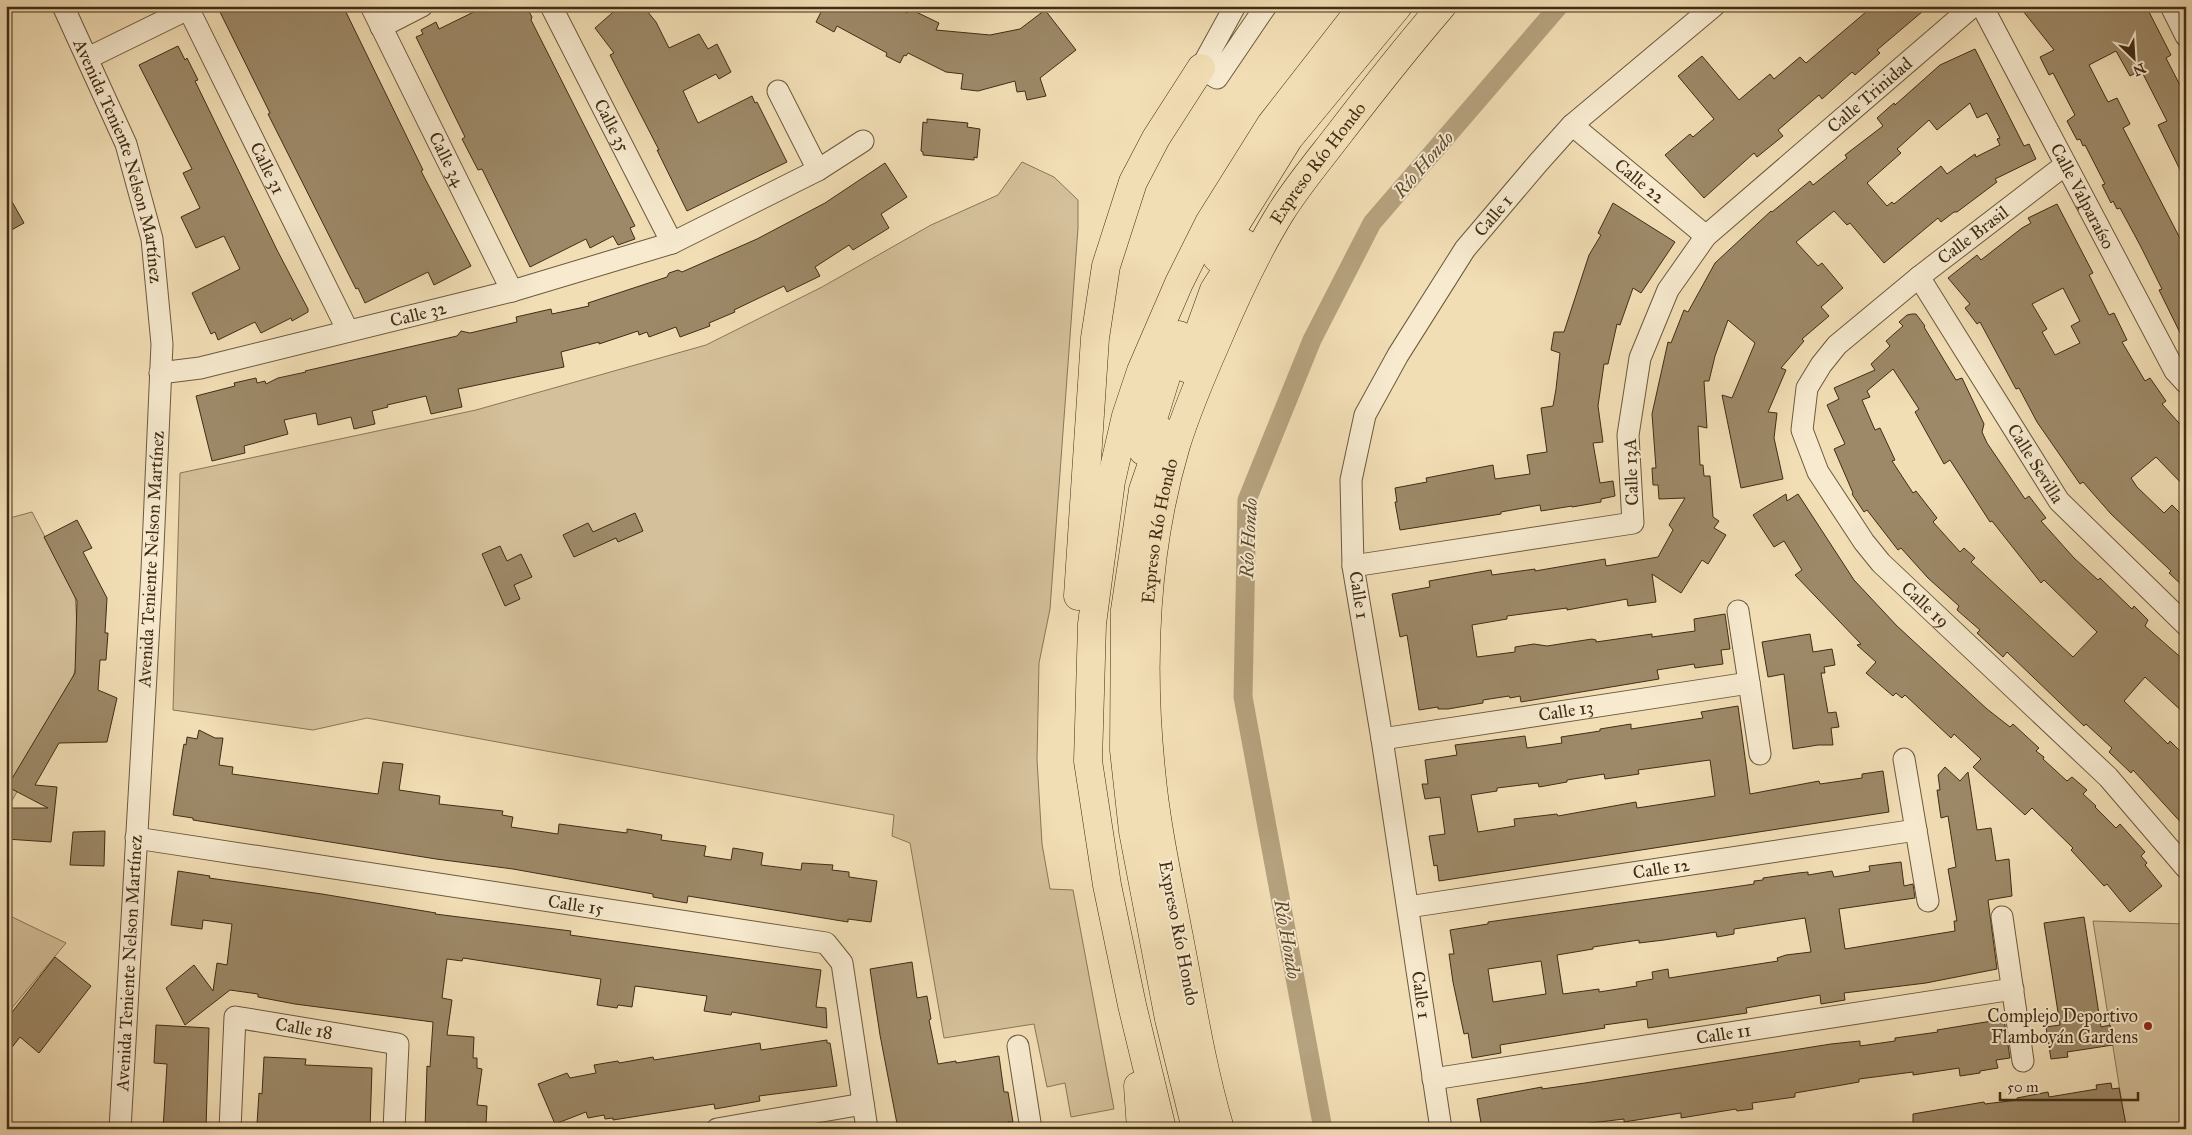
<svg xmlns="http://www.w3.org/2000/svg" width="2192" height="1135" viewBox="0 0 2192 1135" font-family="'IM FELL Great Primer',serif">
  <style>
    .green { fill: #d4c09a; stroke: #8a7657 }
    .lines { fill: none; stroke-linecap: round; stroke-linejoin: round }
    .canal { stroke: #b5a27e; stroke-width: 19 }
    .building { fill: #9d8968; stroke: #402d14; fill-rule: evenodd }
    .minor-casing { stroke: #6c593c; stroke-width: 23 }
    .highway-casing { stroke: #402d14; stroke-width: 29 }
    .minor { stroke: #f7eacf; stroke-width: 21 }
    .highway { stroke: #f2deb5; stroke-width: 28 }
    .poi-dot { fill: #8f2418; stroke: #f7eacf; stroke-width: 2 }
    .labels { text-anchor: middle; stroke-width: 4; stroke-linejoin: round; paint-order: stroke }
    .street-label { font-size: 18px; fill: #402d14; stroke: #f7eacf }
    .poi-label { font-size: 18px; fill: #402d14; stroke: #f7eacf; text-anchor: end }
    .water-label { font-size: 19px; font-style: italic; fill: #5d4a2e; stroke: #f7eacf }
  </style>
  <rect width="100%" height="100%" fill="#f2deb5"/>
  <filter id="stains"><feTurbulence type="fractalNoise" baseFrequency=".004" numOctaves="4"/><feColorMatrix values="0 0 0 0 .2 0 0 0 0 .09 0 0 0 0 .02 0 0 0 .5 -.17"/></filter>
  <radialGradient id="worn" r=".72"><stop offset=".6" stop-color="#630" stop-opacity="0"/><stop offset="1" stop-color="#630" stop-opacity=".3"/></radialGradient>
  <path class="green" d="M1022,162L1054,177L1078,200V228L1050,609L1039,663L1037,759L1042,844L1050,889L1073,890L1114,1109L1071,1117L1065,1083L1047,1087L1034,1024L944,1038L910,843L892,836L894,815L367,718L313,730L173,710L180,473L476,410L706,345L822,287L931,225L998,195Z
    M32,512L75,594L79,657L62,713L6,811V519Z
    M6,914L66,943L6,1015Z
    M2093,921L2186,924V1129H2126Z"/>
  <g class="lines">
    <path class="canal" d="M1323,1129L1243,697L1247,500L1312,340L1372,223L1559,6"/>
  </g>
  <path class="building" d="M217,6H343L423,170L421,171L471,266L434,285L428,272L365,303L358,288L356,289L268,114L270,113Z
    M486,6H526L532,17L531,20L635,226L630,228L635,239L618,245L613,236L590,248L586,239L530,267L482,169L478,170L462,139L465,137L416,37L423,34L421,30L436,22L439,29Z
    M620,6H643L656,22L669,48L699,34L708,49L717,44L731,72L719,79L716,74L683,91L698,123L752,96L755,103L757,102L787,162L687,211L657,150H659L610,55L614,53L595,28Z
    M824,6H894L907,13L910,9L939,23L936,30L990,35L1020,29L1045,10L1076,50L1040,78L1046,96L1027,100L1025,91L1017,92L1015,81L978,91L961,89L963,74L946,72L908,53L906,56L904,55L900,63L886,56L887,53L837,26L834,32L816,22Z
    M1873,6H1929L1877,50L1880,53L1855,75L1852,72L1822,99L1819,95L1778,130L1783,136L1757,157L1754,153L1704,198L1665,155L1690,134L1693,137L1714,119L1678,76L1702,56L1739,100L1770,74L1774,79L1800,57L1806,63Z
    M2019,6H2146L2171,55L2166,58L2186,97V182L2158,125L2167,121L2141,70L2130,76L2116,51L2089,65L2108,102L2117,98L2130,124L2123,128L2186,250V345L2159,290L2162,289L2140,245L2120,208L2117,209L2113,201L2111,203L2102,185L2105,184L2085,145L2083,146L2080,139L2077,140L2067,121L2075,115L2053,73L2049,75L2040,57L2054,50Z
    M178,46L185,60L187,58L198,80L195,81L277,250L308,309V312L292,321L291,318L261,333L255,322L218,340L215,332L211,334L192,293L240,269L224,236L196,248L181,217L200,208L183,173L192,169L139,65Z
    M1975,49L2024,146L2029,144L2036,159L1995,179L1997,182L1957,212H1954L1941,222L1938,218L1884,263L1850,223L1847,225L1834,211L1796,242L1818,266L1822,263L1843,288L1821,307L1829,316L1802,339L1804,341L1781,368L1786,370L1768,412L1777,413L1774,438L1783,479L1741,488L1722,395L1732,398L1755,343L1728,320L1715,356L1709,381H1704L1707,428L1698,426L1700,465H1703L1704,476H1710L1713,517L1719,521L1714,528L1726,535L1708,564L1702,560L1681,593L1652,574L1656,602L1628,606L1627,599L1567,610V608L1507,616V619L1472,625L1477,657L1515,652V647L1534,644L1547,646L1592,639L1596,640V642L1652,634V637L1695,631L1694,619L1725,614L1730,649L1721,650L1723,664L1695,668L1694,664L1657,670L1659,679L1521,702L1520,696L1510,698L1509,696L1483,700V703L1448,709H1438V707L1419,710L1407,635L1400,637L1392,594L1430,587L1429,581L1491,570L1492,575L1535,569V571L1605,559L1606,566L1658,557L1673,530L1669,525L1685,498L1659,499L1658,485H1653L1652,468H1656L1652,414L1668,342L1671,343L1684,310L1688,312L1715,263L1771,211L1772,212L1810,181L1813,185L1847,158L1845,155L1883,126L1877,118L1894,103L1895,105L1940,65ZM1970,103L1977,118L1987,113L2000,138L1997,139L2000,145L1976,157L1975,154L1947,174L1941,166L1894,204L1892,202L1887,206L1867,183L1901,153L1897,149L1929,120L1937,130Z
    M927,119L968,123L967,127L980,129L977,158L974,157V160L923,155V152L921,151L923,122L927,123Z
    M885,163L907,197L881,214L889,228L853,250L849,245L815,267L820,276L787,292L784,286L734,310L735,312L709,323L710,326L680,337L676,327L649,337L647,332L639,335L638,331L599,344V342L561,352L564,367L458,389L462,407L431,414L426,396L387,405L388,407L372,411L375,424L354,429L351,417L318,425L316,413L284,420L288,434L244,446L245,453L212,461L196,396L235,386L234,383L256,378L257,383L265,381L266,384L278,378L306,372L305,371L457,336L461,331L470,333L517,322L516,317L551,309L552,314L589,306L588,303L667,277L669,273L678,270L682,272L757,239L825,203Z
    M6,191L24,223L6,233Z
    M1613,203L1675,242L1641,293L1633,288L1620,325L1617,324L1608,364H1604L1598,406L1603,442L1593,443L1600,483L1613,481L1615,496L1601,499V502L1572,507V506L1541,511L1540,505L1501,512V514L1400,530L1395,502H1397L1395,488L1427,482L1426,478L1493,465L1495,479L1530,474L1527,455L1547,452L1541,408L1553,406L1556,389L1560,353L1551,350L1554,332H1564L1589,255L1601,235L1598,233Z
    M2057,204L2093,273L2089,275L2109,315L2114,313L2127,340L2122,342L2145,381L2150,378L2166,401L2162,404L2186,431V488L2156,457L2131,478L2137,487L2164,513L2172,505L2186,519V589L2169,573L2171,571L2111,514L2083,482L2080,484L2037,422L2019,388L2016,389L1980,322L1977,324L1965,308L1970,304L1948,278L1977,255L1981,260L2022,228L2031,223L2028,218ZM2063,288L2080,321L2071,326L2080,343L2055,355L2042,332L2047,329L2032,304Z
    M1912,314H1916L1925,326L1924,327L1956,380L1962,378L1984,424L1982,432L1987,443L2025,499L2029,496L2046,518L2041,521L2074,558L2098,580L2100,578L2132,609L2134,606L2148,620L2145,626L2186,662V715L2145,677L2124,701L2168,744L2170,741L2186,757V828L2133,770L2131,773L2109,752L2112,748L2086,724L2084,726L2007,652L2003,657L1977,633L1980,630L1957,610L1959,606L1928,578L1901,548L1898,550L1867,510L1864,512L1852,494L1853,493L1834,449L1845,444L1827,405L1839,399L1834,388L1875,370L1871,364L1890,346L1886,341L1903,326L1899,322L1907,315ZM1893,369L1919,409L1915,412L1944,464L1950,460L1990,522L1992,521L2041,583L2044,580L2097,632L2073,657L1971,562L1975,558L1964,548L1960,552L1933,522L1937,518L1916,491L1913,493L1892,461L1895,460L1880,428L1875,430L1862,400L1870,397L1867,391Z
    M1786,494L1787,501L1798,494L1854,580L1897,626L1987,709L2010,727L2013,724L2039,748L2036,751L2044,757L2043,759L2067,781L2072,777L2087,790L2083,794L2096,806L2095,807L2116,828L2120,824L2145,852L2141,856L2147,863L2145,865L2162,886L2130,912L2107,884L2104,886L2071,850L2073,848L2032,808L2025,815L1973,767L1981,759L1954,734L1951,738L1905,695L1902,698L1896,693L1893,696L1866,673L1876,662L1857,645L1861,644L1795,575L1802,570L1784,541L1774,547L1753,515Z
    M635,513L643,531L618,542L616,538L574,557L563,535L588,523L593,532Z
    M77,520L92,548L83,552L107,598L105,633H108L106,660H100L98,690L117,698L107,742L59,743L35,785L57,787L51,842L6,839V808H48L6,786V781L10,782L75,673L77,601L44,537Z
    M500,546L507,561L521,554L532,577L514,585L520,599L505,606L482,554Z
    M1810,634L1813,652L1832,649L1835,665L1824,667L1825,673H1821L1828,713L1836,712L1839,727L1831,728L1833,745H1818L1793,749L1784,674L1768,677L1762,642Z
    M1738,706L1750,794L1819,781L1820,784L1862,778V774L1883,771L1889,812L1439,881L1437,865L1434,866L1429,836L1445,834L1440,797L1425,799L1422,784H1428L1425,760L1457,755L1455,745L1525,736L1527,748L1562,743L1561,737L1600,731V729L1631,724V729L1703,718L1701,712ZM1710,760L1715,796L1637,808L1636,802L1558,816L1557,814L1514,819L1515,826L1478,832L1471,795L1497,791V788L1538,783L1539,787L1567,782V780L1604,774L1605,779L1639,774L1638,770Z
    M199,730L215,738H223L219,765L233,767L232,774L378,794L383,762L403,764L399,790L440,796L439,804L503,811L502,815L513,817L511,827L558,834L559,824L627,833V829L662,835L661,840L706,846L704,856L731,860L733,848L763,853L761,865L801,870L802,863L833,865L832,870L849,872V877L877,881L871,922L848,919V922L688,896L687,903L653,897V894L513,869L436,859L193,820V818L173,815L183,749L184,744L186,745L187,737L197,739Z
    M1945,767L1960,781L1968,772L1977,830L1991,828L1996,861L2009,859L2012,896L1988,900L1997,969L1926,983L1844,993L1845,1000L1821,1004L1820,995L1746,1008L1747,1013L1648,1028L1647,1019L1604,1025L1605,1028L1500,1045L1501,1053L1472,1058L1468,1033L1464,1034L1453,982L1449,954H1454L1450,930L1488,924V922L1734,887L1754,884V881L1763,880V878L1798,873L1808,872V875L1832,871L1834,877L1870,871L1869,866L1901,862L1904,886L1913,884L1915,898L1839,909L1845,949L1955,931L1954,921H1957L1948,869L1956,867L1948,816L1941,818L1937,790H1940L1938,775ZM1805,918L1811,952L1786,955L1777,958L1778,961L1669,978L1668,969L1652,972L1653,979L1636,982L1637,986L1599,992V989L1563,994L1557,955L1593,949V947L1639,940V943L1664,940L1716,932L1717,937L1734,934V929ZM1541,961L1546,994L1493,1002L1488,969Z
    M105,831L104,866L70,865L73,832Z
    M178,871L210,876L209,878L322,894L436,913L435,914L571,931L570,935L821,970L816,1007L826,1008L827,1028L732,1012L731,1015L704,1011L707,996L635,986L632,1007L618,1005L617,1008L597,1005L601,979L463,958L462,961L447,959L442,998L452,1000L447,1035L474,1037L473,1058H477V1068L482,1069L477,1105L487,1106L486,1124L466,1123V1129H425L427,1066L430,1067L433,1022L295,1004L258,997V994L230,990L185,1025L166,988L194,965L213,991L217,963L227,965L232,924L203,920L202,929L171,925Z
    M2084,917L2101,1027L2110,1025L2113,1045L2067,1052L2068,1057L2051,1059L2046,1027L2060,1025L2044,923Z
    M55,957L91,986L39,1053L20,1037L6,1055V1020Z
    M912,962L917,998L927,996L931,1019L929,1020L938,1064L956,1061V1063L999,1056L1004,1092H1008L1013,1122H1008L1009,1129H989L988,1126L970,1129H898L880,1035L870,969Z
    M2004,1019L2010,1058L1996,1060L1998,1068L1980,1071V1073L1960,1076L1959,1068L1913,1075V1072L1859,1079V1082L1842,1085L1795,1093V1097L1752,1103L1753,1109L1737,1111L1736,1109L1681,1118V1113L1624,1122V1119L1541,1129H1482L1477,1099L1542,1087V1089L1585,1083L1831,1044L1860,1041V1046L1895,1041V1038L1938,1032L1937,1030Z
    M156,1025L209,1028L206,1129H163L167,1064L154,1063Z
    M827,1040V1043H830L837,1086L759,1096L760,1101L715,1109L714,1104L613,1120V1118L605,1119L604,1115L588,1118L586,1112L555,1124L538,1084L567,1073L570,1078L596,1073L594,1065L618,1061L619,1063L653,1057L654,1060L760,1043L761,1050Z
    M264,1057L306,1059L305,1065L372,1068L370,1129H326L257,1124L259,1093L262,1094Z
    M2111,1083L2112,1089L2119,1088L2126,1125L2116,1127V1129H1913V1114L1984,1102L1985,1104L2017,1100V1098L2048,1092L2049,1097L2097,1089L2096,1085Z"/>
  <g class="lines">
    <g class="minor-casing">
      <g id="minor">
        <path id="s1" d="M63,6L126,144L152,239L162,344L152,570L120,1129"/>
        <path id="s2" d="M187,6L348,331"/>
        <path id="s3" d="M371,6L512,291"/>
        <path id="s4" d="M551,6L672,243"/>
        <path d="M1235,6L1201,68L1217,78L1266,6"/>
        <path id="s5" d="M1982,6L2175,371L2186,383"/>
        <path d="M2171,6L2186,36"/>
        <path d="M381,27L422,6"/>
        <path d="M88,58L188,9"/>
        <path d="M778,91L818,170"/>
        <path id="s6" d="M1572,125L1706,236"/>
        <path id="s7" d="M2065,165L1919,277L1837,345L1821,365L1807,388L1802,430L1818,472L1864,542L1881,563L2108,777L2186,868"/>
        <path id="s8" d="M1919,277L2059,501L2186,625"/>
        <path id="s9" d="M160,373L200,368L512,291L672,243L818,170L863,141"/>
        <path id="s10" d="M1353,566L1633,523L1628,435L1640,358L1668,290L1706,236L1973,6"/>
        <path d="M1738,611L1760,754"/>
        <path id="s11" d="M1382,739L1749,683"/>
        <path d="M1904,759L1928,901"/>
        <path id="s12" d="M136,838L826,943L842,963L867,1129"/>
        <path id="s13" d="M1408,907L1916,830"/>
        <path d="M2002,917L2023,1061"/>
        <path d="M1018,1046L1031,1129"/>
        <path id="s14" d="M1433,1079L2013,989"/>
        <path id="s15" d="M230,1129L235,1017L398,1044L394,1129"/>
        <path d="M717,1129L863,1104"/>
        <path id="s16" d="M1441,1129L1382,739L1353,566L1351,480L1365,415L1398,355L1465,249L1538,163L1572,125L1714,6"/>
      </g>
    </g>
    <g class="highway-casing">
      <g id="highway">
        <path d="M1217,258L1229,235L1289,138L1398,6"/>
        <path d="M1186,368L1214,290L1244,243"/>
        <path d="M1163,432L1143,490L1125,610L1124,750L1133,831L1169,1019L1196,1129"/>
        <path d="M1143,451L1179,335"/>
        <path d="M1078,596L1095,338L1106,266L1133,182L1156,138L1201,68"/>
        <path d="M1138,1086L1141,1129"/>
        <path d="M1162,1129L1132,1005L1107,885L1088,761L1092,624L1111,481L1126,416L1141,371L1179,283L1209,223L1271,124L1363,6"/>
        <path id="s17" d="M1220,1129C1201,1065 1191,998 1178,932C1168,879 1156,825 1151,770C1140,663 1145,549 1176,445C1187,410 1201,377 1216,343C1235,298 1255,254 1281,212C1298,185 1319,160 1339,134C1372,91 1406,48 1442,6"/>
      </g>
    </g>
    <use href="#minor" class="minor"/>
    <use href="#highway" class="highway"/>
  </g>
  <circle class="poi-dot" cx="2148" cy="1026" r="5"/>
  <g class="labels">
    <g class="street-label">
      <text dy="6" stroke="none"><textPath href="#s10" startOffset="805">Calle Trinidad</textPath></text>
      <text dy="6" stroke="none"><textPath href="#s4" startOffset="134">Calle 35</textPath></text>
      <text dy="6" stroke="none"><textPath href="#s3" startOffset="171">Calle 34</textPath></text>
      <text dy="6" stroke="none"><textPath href="#s1" startOffset="166">Avenida Teniente Nelson Martínez</textPath></text>
      <text dy="6" stroke="none"><textPath href="#s17" startOffset="1011">Expreso Río Hondo</textPath></text>
      <text dy="6" stroke="none"><textPath href="#s2" startOffset="181">Calle 31</textPath></text>
      <text dy="6" stroke="none"><textPath href="#s6" startOffset="88">Calle 22</textPath></text>
      <text dy="6" stroke="none"><textPath href="#s5" startOffset="215">Calle Valparaíso</textPath></text>
      <text dy="6" stroke="none"><textPath href="#s16" startOffset="960">Calle 1</textPath></text>
      <text transform="translate(1973 235) rotate(-37)" y="6">Calle Brasil</text>
      <text dy="6" stroke="none"><textPath href="#s9" startOffset="265">Calle 32</textPath></text>
      <text dy="6" stroke="none"><textPath href="#s8" startOffset="220">Calle Sevilla</textPath></text>
      <text transform="translate(1631 472) rotate(-92)" y="6">Calle 13A</text>
      <text dy="6" stroke="none"><textPath href="#s17" startOffset="606">Expreso Río Hondo</textPath></text>
      <text transform="translate(151 559) rotate(-87)" y="6">Avenida Teniente Nelson Martínez</text>
      <text transform="translate(1359 595) rotate(81)" y="6">Calle 1</text>
      <text dy="6" stroke="none"><textPath href="#s7" startOffset="602">Calle 19</textPath></text>
      <text dy="6" stroke="none"><textPath href="#s11" startOffset="186">Calle 13</textPath></text>
      <text dy="6" stroke="none"><textPath href="#s13" startOffset="256">Calle 12</textPath></text>
      <text dy="6" stroke="none"><textPath href="#s12" startOffset="445">Calle 15</textPath></text>
      <text transform="translate(1179 933) rotate(79)" y="6">Expreso Río Hondo</text>
      <text transform="translate(129 963) rotate(-87)" y="6">Avenida Teniente Nelson Martínez</text>
      <text transform="translate(1421 995) rotate(82)" y="6">Calle 1</text>
      <text dy="6" stroke="none"><textPath href="#s15" startOffset="182">Calle 18</textPath></text>
      <text dy="6" stroke="none"><textPath href="#s14" startOffset="294">Calle 11</textPath></text>
    </g>
    <g class="poi-label">
      <text x="2138" y="1022">Complejo Deportivo<tspan x="2138" dy="21">Flamboyán Gardens</tspan></text>
    </g>
    <g class="water-label">
      <text transform="translate(1423 164) rotate(-49)" y="7">Río Hondo</text>
      <text transform="translate(1248 538) rotate(-87)" y="7">Río Hondo</text>
      <text transform="translate(1288 939) rotate(80)" y="7">Río Hondo</text>
    </g>
  </g>
  <rect width="2192" height="1135" fill="none" stroke="#f2deb5" stroke-width="25"/>
  <rect x="8" y="8" width="2177" height="1120" fill="none" stroke="#402d14" stroke-width="2.5"/>
  <rect x="12" y="12" width="2167" height="1110" fill="none" stroke="#402d14"/>
  <g transform="translate(2134 58) rotate(155)" stroke="#f7eacf" stroke-width="4" paint-order="stroke">
  <path d="M0-4L9 19L0 12L-9 19Z" fill="#402d14"/>
  <text y="-8" font-size="14" font-weight="bold" text-anchor="middle" fill="#402d14">N</text>
  </g>
  <path d="M2000 1092v8h138v-8" fill="none" stroke="#402d14" stroke-width="2.5"/>
  <text x="2007" y="1092" font-size="15" fill="#402d14" stroke="#f7eacf" stroke-width="4" paint-order="stroke">50 m</text>
  <rect width="100%" height="100%" filter="url(#stains)"/>
  <rect width="100%" height="100%" fill="url(#worn)"/>
</svg>
